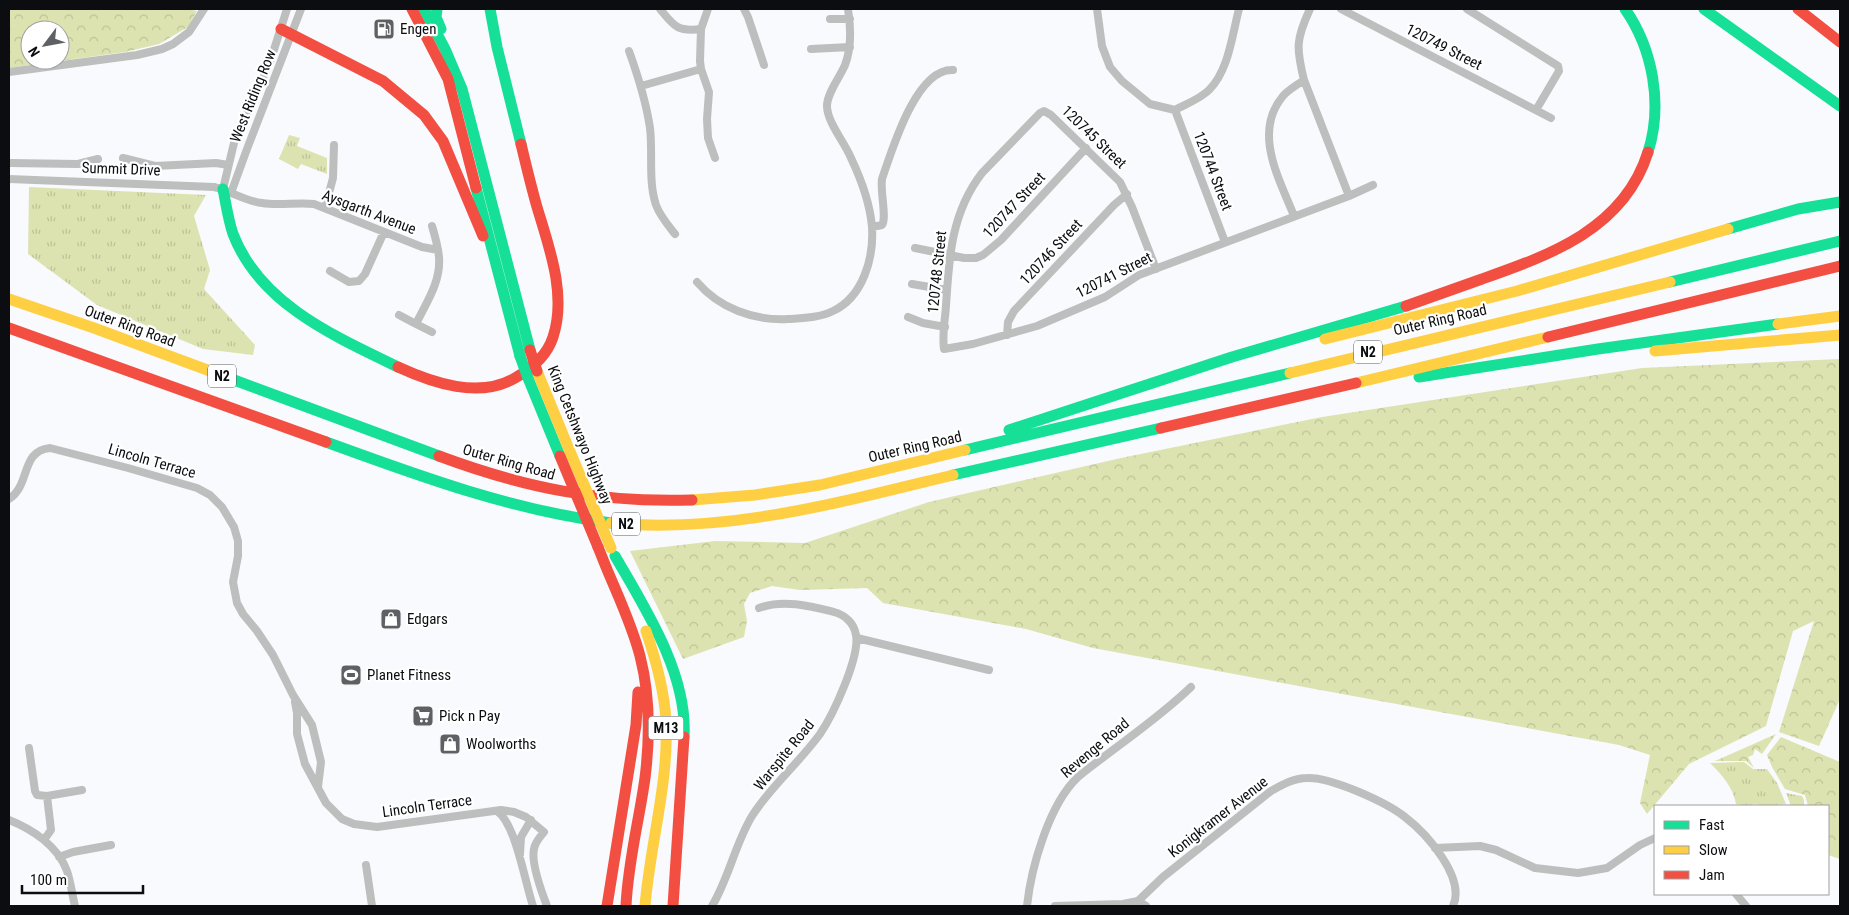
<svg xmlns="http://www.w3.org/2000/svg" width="1849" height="915" viewBox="0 0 1849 915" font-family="'Roboto Condensed',sans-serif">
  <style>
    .grass { fill: url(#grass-tufts) }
    .forest { fill: url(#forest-crowns); fill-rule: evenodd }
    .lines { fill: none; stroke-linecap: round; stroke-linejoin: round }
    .street { stroke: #bdbebe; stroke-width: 8 }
    .fast { stroke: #16e098; stroke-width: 11 }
    .slow { stroke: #ffcf43; stroke-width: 11 }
    .jam { stroke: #f24e42; stroke-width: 11 }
    .fast-bridge { stroke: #16e098; stroke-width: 11 }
    .slow-bridge { stroke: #ffcf43; stroke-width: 11 }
    .jam-bridge { stroke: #f24e42; stroke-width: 11 }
    .labels { text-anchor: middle; stroke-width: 4.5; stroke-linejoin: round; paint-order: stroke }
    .shield { fill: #fff; stroke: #555658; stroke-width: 1 }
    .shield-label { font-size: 14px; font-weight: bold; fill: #0c0d10 }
    .poi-label { font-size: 15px; fill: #0c0d10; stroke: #fff; text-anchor: start }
    .street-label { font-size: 15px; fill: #0c0d10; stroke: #fff }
  </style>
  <defs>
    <pattern id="grass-tufts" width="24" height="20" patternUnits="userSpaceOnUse" patternTransform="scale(1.25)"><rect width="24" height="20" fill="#dde3b0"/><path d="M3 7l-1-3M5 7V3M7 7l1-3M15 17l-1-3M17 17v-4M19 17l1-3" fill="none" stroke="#bcc296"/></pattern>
    <pattern id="forest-crowns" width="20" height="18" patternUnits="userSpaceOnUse" patternTransform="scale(1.25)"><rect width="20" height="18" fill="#dde3b0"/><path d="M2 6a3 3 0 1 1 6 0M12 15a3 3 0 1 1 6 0" fill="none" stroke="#bcc296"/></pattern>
  </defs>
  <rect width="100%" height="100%" fill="#f8fafd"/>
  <path class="grass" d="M289,135L300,138L297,146L327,158V174L301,164L298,169L279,159Z
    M29,187L206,195L194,216L210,270L204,289L255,345L253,355L203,349L97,305L28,254Z
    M1744,762L1753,769H1767L1777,783L1786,804L1762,806L1755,804L1748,806L1736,804C1733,787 1722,775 1710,763Z
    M1786,793L1802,796L1804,800V806H1791Z"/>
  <path class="forest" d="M9,9H188L197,11L188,27L159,44L125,52L9,68ZM30,30H60V60H30Z
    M1840,359V699L1819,746L1779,732L1814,621L1793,631L1766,726L1689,764L1647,814L1640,803L1650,755L1619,745L1093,648L1026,629L883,603L867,588L800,590L772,586L750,593L744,604L747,621L744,637L683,659L630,551L715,541L805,543L929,502L1121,458L1322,417L1642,368Z
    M1776,734L1762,754L1755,749L1753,755L1748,757L1754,768L1746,761H1715Z
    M1781,737L1840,762V859L1828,855V806H1808L1805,795L1785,789L1772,767L1767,755Z"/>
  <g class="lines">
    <path class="street" d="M660,9C674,26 677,32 701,29
      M708,9L701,29L700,61L701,69L709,92L707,119L708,138L715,158
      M744,9L748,17L764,65
      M1097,9L1102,46L1110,67L1122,81L1150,104L1175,110C1186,104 1200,99 1209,90C1229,70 1232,35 1239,9
      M1310,9C1296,39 1296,48 1304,80L1349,196
      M1341,9L1551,118
      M1467,9L1558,66L1559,71L1536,110
      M830,19H850
      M811,49L850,47
      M629,51C638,76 646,101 650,128C653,153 648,181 656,205C660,216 668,225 675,234
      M9,72L137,55L162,49L173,44L189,32L204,9
      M641,86L701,69
      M1175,110L1225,242
      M123,158L155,166L216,163L228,165
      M9,163L78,164L98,159
      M9,179L214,187C231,191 245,201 262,203C279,206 297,202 314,204L422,247L438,250
      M223,189L234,143L270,62L287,9
      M231,193L247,149L301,9
      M325,208L333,178L334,145
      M1294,216C1280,180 1252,133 1283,96C1288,90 1297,85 1304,80
      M872,227L882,225C887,218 880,191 882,179C892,150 916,68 953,70
      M915,248L964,258H976L983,255L1001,240L1086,148
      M1156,269L1132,207L1120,182L1051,115L1044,111L1040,113L982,173C951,213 949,258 946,306C945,320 942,335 944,349L973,344L1037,326L1105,297L1139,275L1349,196L1373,185
      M330,271L349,282L359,281L365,274L384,232
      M697,282C719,308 754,321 788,319C803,318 819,318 833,311C863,297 874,258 872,227C870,203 861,179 851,158C845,143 827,122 827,106C827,93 840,77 845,65C852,47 851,28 848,9
      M912,284L947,290
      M399,315L416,324
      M908,317L923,323L945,327
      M432,332L416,324C426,303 441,282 439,257C438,247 435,236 432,226
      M1007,335L1008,322L1014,311L1114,205L1127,194
      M9,499C31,485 20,451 50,448L128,468L197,488L210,495L222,507L234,527L238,541V556L233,582L237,603L243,614L257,631L273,655L293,695L312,725L321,762L318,787
      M857,638L989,670
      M295,702L297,713V734L305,764L326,803L342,819L354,824L377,827L501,810L514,812L526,817L544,832C540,837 535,842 534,849C531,862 542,893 547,906
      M29,748L35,791L37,795L47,796
      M497,811C516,824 525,883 533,906
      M9,820C32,829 58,846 67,871C71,883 72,894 75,906
      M44,840L51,830L47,796L82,790
      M1435,848L1480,846L1496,850L1535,868L1578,873L1607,868L1640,845L1655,838
      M520,854L521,837L531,820
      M59,857L73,852L111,845
      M366,865L372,906
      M1736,894L1746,906
      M712,906C729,878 735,844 752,816C771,786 799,763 820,734C833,715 860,657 856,635C854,623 845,615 834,612C810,606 783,599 759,608
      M1027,906C1031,868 1049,804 1078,777C1086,770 1096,763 1105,756C1134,734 1164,713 1191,687
      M1055,906L1123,904L1138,901L1146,906
      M1136,906L1138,901L1163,877L1271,791C1282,785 1294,778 1307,778C1331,777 1386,802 1405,817C1427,834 1466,878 1453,906"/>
    <path class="fast" d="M424,9L445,49L462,89L530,350
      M437,9L436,17L441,29
      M490,9L497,47L521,144
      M1625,9C1653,49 1663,105 1648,152
      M1704,9L1840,106
      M476,188L520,356
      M223,189C226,204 228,219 233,234C260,304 334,336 398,367
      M1728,229L1798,209L1840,202
      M1670,282L1840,241
      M210,371L439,456
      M1419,377L1598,349L1778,324
      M528,378L560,456
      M1009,430L1232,357L1406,306
      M326,442C419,476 511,510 611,523
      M965,450L1290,373
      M953,475L1161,428
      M615,556C645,608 688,674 684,737"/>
    <path class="slow" d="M9,299L94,328L210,371
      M1778,324L1840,316
      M1325,339L1517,291L1728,229
      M1655,351L1840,335
      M537,371L571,454
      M1290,373L1670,282
      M1356,383L1548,337
      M692,500L755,495L820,485L965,450
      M611,523C727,534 841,502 953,475
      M645,906C650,844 669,783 666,720C664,690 656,660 646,631"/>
    <path class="jam" d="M412,9L448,79L476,188
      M1798,9L1840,42
      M281,29L383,81L424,115L443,141L483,236
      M1406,306C1431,297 1456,288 1482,279C1550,255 1624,229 1648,152
      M9,328L326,442
      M1548,337L1840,266
      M398,367C433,383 479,399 515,378C531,369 547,356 553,337C567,295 549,247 537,207C531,186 526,165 521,144
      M1161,428L1356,383
      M439,456C525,488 600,503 692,500
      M598,547L606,567
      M606,567C618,596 632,625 640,656C650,695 650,738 645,778C639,821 628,862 626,906
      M607,906L636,725L638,692
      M673,906L684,737"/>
    <path class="fast-bridge" d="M520,356L528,378"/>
    <path class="slow-bridge" d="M571,454L611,548"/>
    <path class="jam-bridge" d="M530,350L537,371
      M560,456L598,547"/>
  </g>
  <defs>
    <g id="fuel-square" transform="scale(1.125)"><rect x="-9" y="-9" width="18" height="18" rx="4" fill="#5f6063" stroke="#fff"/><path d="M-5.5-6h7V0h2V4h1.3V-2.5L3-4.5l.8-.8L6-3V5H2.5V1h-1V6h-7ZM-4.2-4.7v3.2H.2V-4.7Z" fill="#fff"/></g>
    <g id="shop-square" transform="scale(1.125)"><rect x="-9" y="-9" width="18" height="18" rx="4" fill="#5f6063" stroke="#fff"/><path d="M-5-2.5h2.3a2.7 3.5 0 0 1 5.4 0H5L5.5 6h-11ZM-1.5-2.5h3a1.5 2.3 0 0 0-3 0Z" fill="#fff"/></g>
    <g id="stadium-square" transform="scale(1.125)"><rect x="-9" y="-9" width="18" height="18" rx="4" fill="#5f6063" stroke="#fff"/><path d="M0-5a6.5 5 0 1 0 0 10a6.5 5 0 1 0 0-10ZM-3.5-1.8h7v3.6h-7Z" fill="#fff"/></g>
    <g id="supermarket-square" transform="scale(1.125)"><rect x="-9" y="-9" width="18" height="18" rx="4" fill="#5f6063" stroke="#fff"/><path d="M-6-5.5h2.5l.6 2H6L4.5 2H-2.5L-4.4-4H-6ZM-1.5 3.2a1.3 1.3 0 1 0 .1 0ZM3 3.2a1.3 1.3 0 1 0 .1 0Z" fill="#fff"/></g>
  </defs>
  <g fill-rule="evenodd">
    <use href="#fuel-square" x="384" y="29"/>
    <use href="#shop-square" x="391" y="619"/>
    <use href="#stadium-square" x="351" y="675"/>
    <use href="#supermarket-square" x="423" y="716"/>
    <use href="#shop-square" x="450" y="744"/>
  </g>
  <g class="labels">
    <g class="shield">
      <rect x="1354" y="340.5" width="28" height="23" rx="4"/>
      <rect x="208" y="364.5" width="28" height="23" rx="4"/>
      <rect x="612" y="512.5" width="28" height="23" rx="4"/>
      <rect x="648.5" y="716.5" width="35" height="23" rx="4"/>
    </g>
    <g class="shield-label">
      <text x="1368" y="357">N2</text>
      <text x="222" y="381">N2</text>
      <text x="626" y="529">N2</text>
      <text x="666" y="733">M13</text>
    </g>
    <g class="poi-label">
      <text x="400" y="34">Engen</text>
      <text x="407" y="624">Edgars</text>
      <text x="367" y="680">Planet Fitness</text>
      <text x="439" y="721">Pick n Pay</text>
      <text x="466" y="749">Woolworths</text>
    </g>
    <g class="street-label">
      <text transform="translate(1444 47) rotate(27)" y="5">120749 Street</text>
      <text transform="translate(253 96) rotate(-68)" y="5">West Riding Row</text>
      <text transform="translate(1094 137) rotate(44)" y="5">120745 Street</text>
      <text transform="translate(121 169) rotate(2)" y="5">Summit Drive</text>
      <text transform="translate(1213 171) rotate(69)" y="5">120744 Street</text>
      <text transform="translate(1014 205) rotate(-47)" y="5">120747 Street</text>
      <text transform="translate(369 212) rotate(21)" y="5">Aysgarth Avenue</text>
      <text transform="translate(1051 252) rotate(-47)" y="5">120746 Street</text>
      <text transform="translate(937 272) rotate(-84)" y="5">120748 Street</text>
      <text transform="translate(1114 275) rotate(-27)" y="5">120741 Street</text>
      <text transform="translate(1440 320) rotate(-13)" y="5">Outer Ring Road</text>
      <text transform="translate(130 326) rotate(20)" y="5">Outer Ring Road</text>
      <text transform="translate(580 435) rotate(68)" y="5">King Cetshwayo Highway</text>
      <text transform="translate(915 447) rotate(-13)" y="5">Outer Ring Road</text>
      <text transform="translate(152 461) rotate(16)" y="5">Lincoln Terrace</text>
      <text transform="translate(509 462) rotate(16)" y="5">Outer Ring Road</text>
      <text transform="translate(1095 748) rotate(-40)" y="5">Revenge Road</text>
      <text transform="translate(784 755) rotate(-51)" y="5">Warspite Road</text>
      <text transform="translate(427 806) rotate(-8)" y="5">Lincoln Terrace</text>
      <text transform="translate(1218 817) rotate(-38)" y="5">Konigkramer Avenue</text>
    </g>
  </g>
  <rect width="1849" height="915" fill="none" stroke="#0c0d10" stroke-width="20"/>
  <rect x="1654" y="805" width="175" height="90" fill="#ffffff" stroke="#9e9e9f"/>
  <rect x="1664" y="821" width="25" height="8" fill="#16e098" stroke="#9e9e9f"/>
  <text x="1699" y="830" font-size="15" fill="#0c0d10">Fast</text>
  <rect x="1664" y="846" width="25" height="8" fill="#ffcf43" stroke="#9e9e9f"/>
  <text x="1699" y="855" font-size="15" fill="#0c0d10">Slow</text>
  <rect x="1664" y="871" width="25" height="8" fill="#f24e42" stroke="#9e9e9f"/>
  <text x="1699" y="880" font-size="15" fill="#0c0d10">Jam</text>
  <g transform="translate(45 45) rotate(238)"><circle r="24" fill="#ffffff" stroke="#9e9e9f"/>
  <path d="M0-4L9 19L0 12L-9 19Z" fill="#5f6063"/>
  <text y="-8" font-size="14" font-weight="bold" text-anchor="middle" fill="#0c0d10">N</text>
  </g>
  <path d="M22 885v8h121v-8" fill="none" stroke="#0c0d10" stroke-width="2.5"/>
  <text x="30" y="885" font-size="15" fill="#0c0d10" stroke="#ffffff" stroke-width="4" paint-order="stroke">100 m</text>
</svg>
